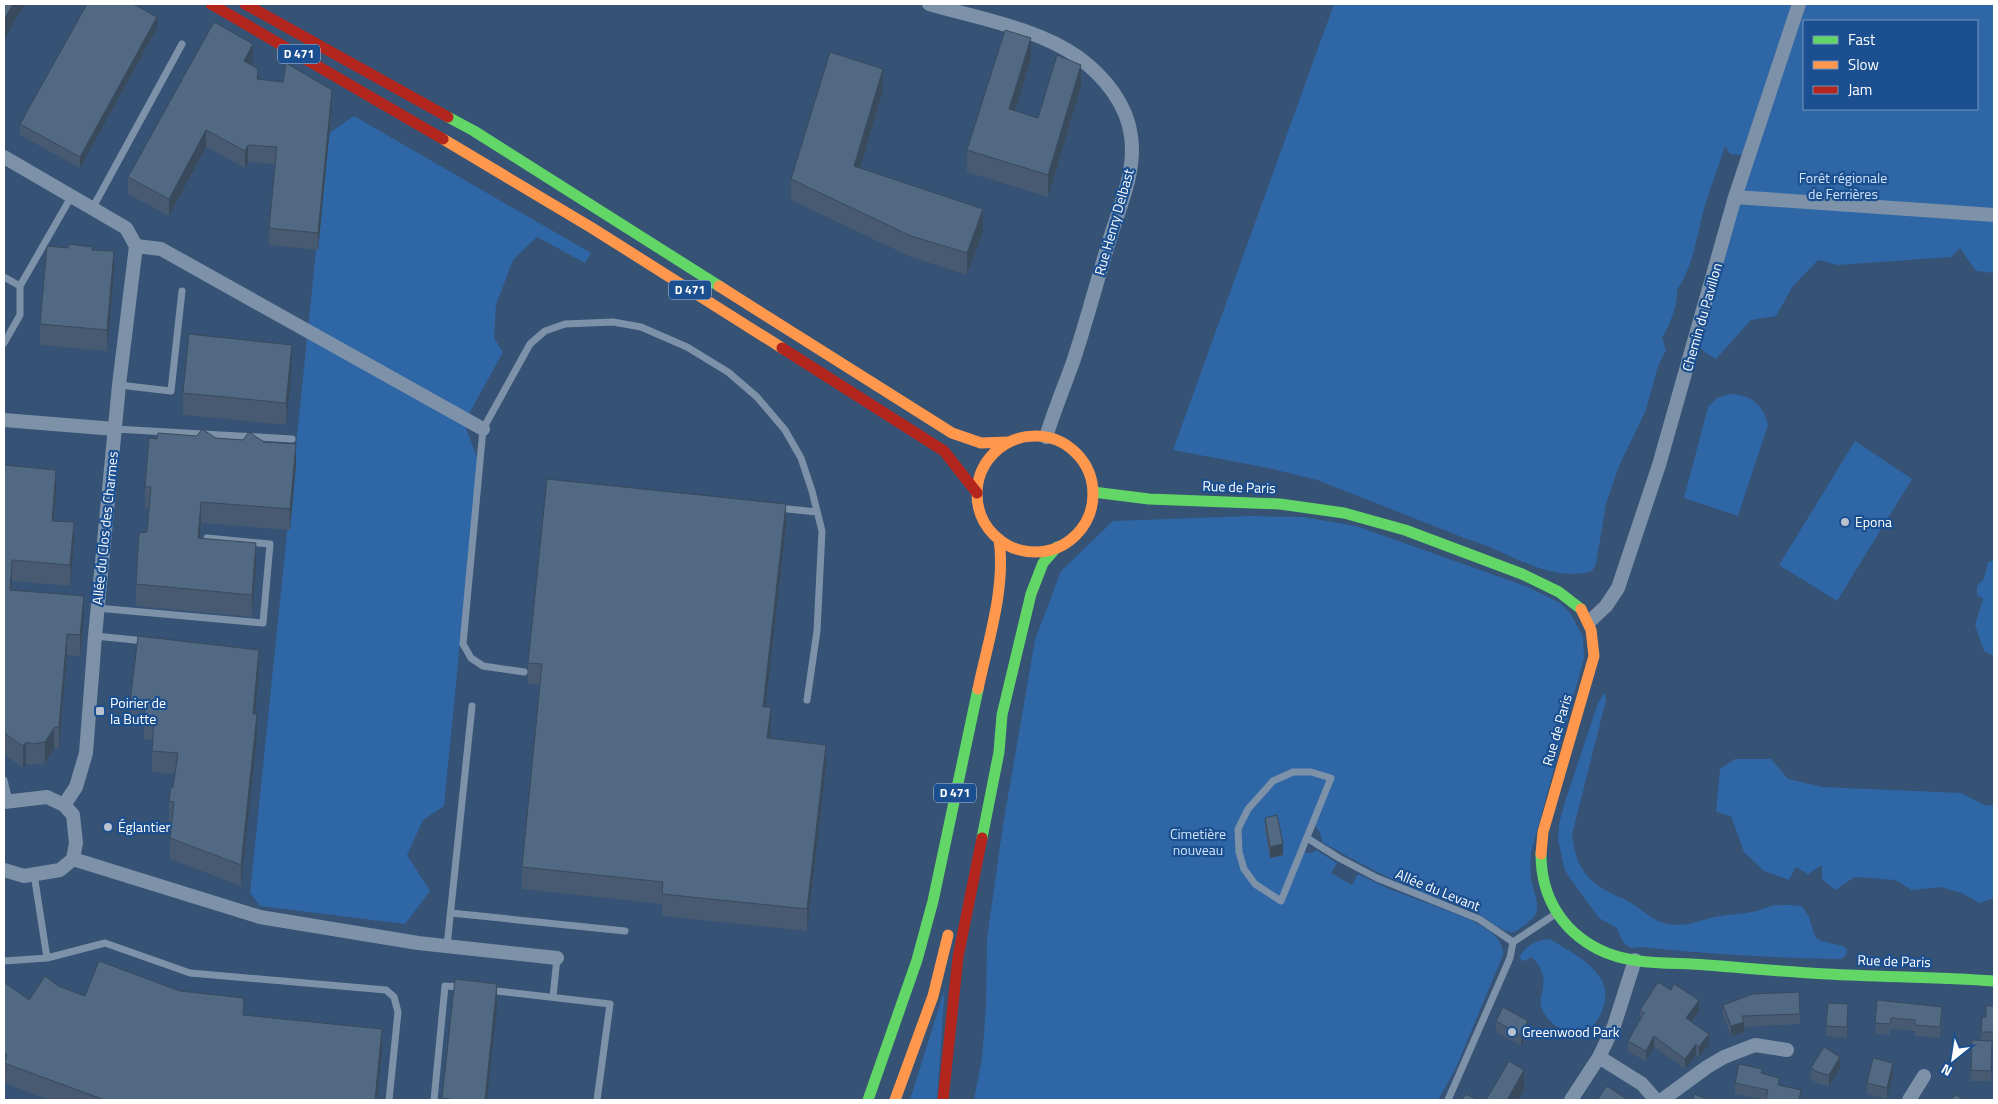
<svg xmlns="http://www.w3.org/2000/svg" width="1998" height="1104" viewBox="0 0 1998 1104" font-family="'Titillium Web',sans-serif">
  <style>
    .green { fill: #2f66a5; fill-rule: evenodd }
    .lines { fill: none; stroke-linecap: round; stroke-linejoin: round }
    .lane { stroke: #7d92a8; stroke-width: 7 }
    .street { stroke: #7d92a8; stroke-width: 14 }
    .fast { stroke: #63d668; stroke-width: 11 }
    .slow { stroke: #ff974d; stroke-width: 11 }
    .jam { stroke: #b3261e; stroke-width: 11 }
    .wall { fill: #475a72 }
    .shaded-wall { fill: #394a5c }
    .building { fill: #526984; stroke: #394a5c }
    .poi-dot { fill: #b9c2ce; stroke: #1b4f8f; stroke-width: 2 }
    .labels { text-anchor: middle; stroke-width: 4.5; stroke-linejoin: round; paint-order: stroke }
    .shield { fill: #1b4f8f; stroke: #bbcadd; stroke-width: 1 }
    .shield-label { font-size: 12px; font-weight: bold; fill: #fff }
    .park-label { font-size: 14px; fill: #cfe3fa; stroke: #1b4f8f }
    .street-label { font-size: 14px; fill: #fff; stroke: #1b4f8f }
    .poi-label { font-size: 14px; fill: #fff; stroke: #1b4f8f; text-anchor: start }
  </style>
  <rect width="100%" height="100%" fill="#365274"/>
  <path class="green" d="M1334,4H1994V273L1976,271L1960,248L1951,257L1838,265L1818,260L1793,286L1776,316L1751,320L1716,359L1704,352L1693,338L1743,155L1730,154L1725,146C1719,166 1711,185 1705,205C1697,234 1694,265 1677,290C1678,305 1670,325 1662,338L1666,350L1658,366L1646,410L1619,466L1606,504L1596,564L1592,571C1548,584 1507,550 1467,539L1317,480L1268,468L1173,450ZM1804,21H1977V109H1804Z
    M354,116L591,253L585,263L537,237L513,260L496,305L494,338L503,352L464,423L478,460L444,806L423,820L407,855L430,891L405,924L260,906L250,893L328,134Z
    M1729,394C1750,394 1763,404 1768,425L1738,516L1684,498L1708,407L1717,398Z
    M1855,441L1912,479L1837,601L1779,565Z
    M1249,516L1303,517L1356,526L1528,587L1560,603L1570,613L1583,636L1584,658L1531,853C1531,861 1530,869 1531,877C1536,908 1548,912 1514,932C1502,934 1484,915 1471,910C1456,902 1440,900 1424,893C1389,879 1355,861 1322,842L1320,832L1313,824L1301,852L1312,853L1316,850L1337,863L1331,873L1352,885L1358,874L1387,888L1469,919C1484,927 1504,937 1503,955L1455,1070L1438,1100H974L982,1058L986,1007L987,938L1003,825L1035,640L1061,571L1113,521Z
    M1994,560V654L1992,655L1984,651L1975,625L1983,599L1977,595V586L1984,579L1988,562Z
    M1604,693L1606,698L1605,704L1572,835C1577,872 1590,885 1624,899C1638,905 1651,921 1667,924C1687,927 1697,921 1715,917C1729,914 1743,914 1757,911C1761,910 1764,908 1768,907C1778,904 1791,905 1802,906L1809,917L1815,937L1821,941L1843,946L1847,950L1846,955L1841,959C1774,958 1707,954 1640,947C1626,952 1621,939 1617,928L1599,918L1569,877L1564,868L1558,839L1559,824L1564,805L1598,703Z
    M1735,759H1771L1788,779L1823,787L1961,793L1986,806L1994,804V898L1979,903L1962,893L1940,887L1912,890L1895,880L1855,877L1835,890L1822,879V865L1808,874L1796,867L1789,880L1764,871L1744,852L1731,816L1716,812L1720,769Z
    M1550,939C1569,951 1589,960 1601,979C1614,999 1596,1038 1570,1034C1567,1034 1564,1030 1561,1028C1557,1027 1554,1025 1551,1022C1531,1001 1546,997 1543,976C1542,969 1536,962 1532,957L1525,961L1521,960L1520,956C1526,945 1538,940 1550,939Z
    M945,988L937,1100H910Z"/>
  <g class="lines">
    <path class="lane" d="M92,209L182,44
      M4,277L20,286
      M4,343L20,315V286L71,197
      M119,385L171,391L182,291
      M115,429L292,439
      M778,508L817,512
      M97,608L263,623L270,544L207,538
      M95,636L145,641
      M524,672L483,666L471,658L463,644L483,429L530,344L545,331L565,324L613,322L641,327L687,347L728,372L757,397L785,430L801,458L812,491L822,531L817,631L807,700
      M1293,772H1311L1331,778L1281,901L1255,884L1244,869L1239,852L1238,829L1248,809L1273,781Z
      M4,780L9,801
      M1307,838L1339,858L1377,878L1479,919L1513,942
      M34,874L47,958
      M451,913L625,931
      M1513,942L1554,915
      M447,946L472,706
      M4,961L47,958L105,943L190,973L386,990L394,997L398,1012L389,1100
      M488,990L610,1004L597,1100
      M553,997L557,958
      M434,1100L445,986L462,987
      M1448,1100L1510,958L1513,942"/>
    <path class="street" d="M929,4C977,18 1037,28 1078,57C1104,76 1127,104 1131,136C1136,170 1121,203 1111,235C1098,277 1087,320 1073,362C1064,387 1054,411 1046,437
      M4,157L126,228L136,246L119,385L95,636L86,753L76,787L64,805
      M1735,197L1994,215
      M136,246L161,249L483,429
      M4,420L115,429
      M1589,622L1606,606L1618,588L1659,465L1735,197L1799,4
      M4,802L47,797L64,805L73,815L76,843L73,859L60,870L24,876L4,870
      M73,859L260,917L418,943L557,958
      M1599,1057L1642,1084L1656,1100
      M1571,1100L1599,1057L1614,1026L1635,960
      M1662,1100L1707,1067L1724,1057L1755,1045L1787,1050
      M1909,1100L1924,1076"/>
    <path class="fast" d="M448,117L474,131L719,286
      M1093,492L1149,499L1280,504L1344,513L1405,530L1522,574L1559,592L1581,609
      M982,838L999,752L1002,715L1031,594L1043,563L1057,547
      M1541,854C1541,896 1561,930 1598,949C1631,966 1671,962 1706,965C1747,968 1787,972 1827,974C1883,977 1939,977 1994,981
      M868,1100L917,960L933,901L978,689"/>
    <path class="slow" d="M443,139L592,228L782,348
      M719,286L952,433L981,443L1008,442
      M977 494a58 58 0 1 1 116 0a58 58 0 1 1-116 0Z
      M978,689C988,641 1006,588 999,539
      M1541,854L1543,832L1594,656L1591,630L1581,609
      M895,1100L933,996L948,935"/>
    <path class="jam" d="M211,4L443,139
      M245,4L448,117
      M782,348L944,451L977,493
      M943,1100L958,957L982,838"/>
  </g>
  <path class="wall" d="M157,28L80,168L20,135V124Z
    M1031,59L1015,111L1038,118L1081,86L1048,197L967,172V150Z
    M253,61L251,65L258,79L332,107L318,250L269,245V228L275,164L248,162L245,168L206,147L169,216L128,194V177Z
    M883,90L860,168L983,231L967,275L911,257L791,200V179Z
    M68,248L92,250L114,273L107,351L40,345V324Z
    M292,367L286,425L183,415V393Z
    M157,439L296,465L290,530L201,523L199,538L256,564L252,617L136,606V584L147,532L149,509L145,508V487Z
    M4,465L56,491L54,521L74,544L70,586L12,581V590L84,617L80,656L67,655L59,748L54,749L45,763L33,765L26,764L23,768L4,754Z
    M786,526L765,707L771,729L770,738L826,766L807,931L662,916V904L522,889V867L540,685L528,684V663Z
    M259,671L255,714L257,736L241,886L170,859V838L172,822H169V801L173,787L175,774L152,772V751L153,740L144,739V724L130,723V702Z
    M1265,818L1283,855L1270,858L1265,829Z
    M4,982L29,1000L58,986L85,996L244,1015L382,1049L377,1100H49L4,1083Z
    M1877,1000L1942,1018L1940,1038L1915,1036V1031L1891,1029L1890,1035L1875,1034Z
    M1723,1005L1800,1014V1024L1744,1027V1032L1731,1036L1723,1015Z
    M1994,1006V1043H1992L1991,1081H1971V1070L1981,1041L1982,1017H1986Z
    M1640,1010L1699,1011L1691,1022L1709,1045L1699,1057L1696,1055L1685,1069L1654,1047L1646,1061L1628,1052V1041L1640,1020Z
    M1848,1015L1847,1038L1826,1036V1026Z
    M1496,1021L1528,1032L1521,1046L1496,1032Z
    M1811,1068H1840L1829,1086L1817,1083L1811,1079Z
    M1762,1074L1779,1085L1801,1100H1765L1735,1094V1083Z
    M1893,1074L1887,1099L1867,1094V1083Z"/>
  <path class="shaded-wall" d="M13,4H24L4,41V20Z
    M157,17V28L80,168V157Z
    M1031,38V59L1009,130V109Z
    M253,44V61L244,78V61Z
    M1081,65V86L1048,197V175Z
    M883,69V90L854,188V166Z
    M332,90V107L318,250V233Z
    M206,130V147L169,216V199Z
    M248,145V162L245,168V151Z
    M983,209V231L967,275V253Z
    M114,251V273L107,351V330Z
    M292,345V367L286,425V403Z
    M296,444V465L290,530V509Z
    M56,470V491L52,542V521Z
    M201,502V523L198,560V538Z
    M786,504V526L763,728V707Z
    M74,522V544L70,586V565Z
    M256,543V564L252,617V595Z
    M12,560V581L10,611V590Z
    M84,596V617L80,656V635Z
    M67,634V655L59,748V727Z
    M259,650V671L253,735V714Z
    M771,707V729L767,759V738Z
    M257,714V736L241,886V865Z
    M54,728V749L45,763V742Z
    M26,742V764L23,768V746Z
    M826,745V766L807,931V909Z
    M1283,844V855L1270,858V847Z
    M497,984V1006L487,1100H485Z
    M244,998V1018L243,1015Z
    M1699,1000V1011L1686,1029V1018Z
    M1848,1004V1015L1847,1038V1027Z
    M1528,1021V1032L1521,1046V1035Z
    M1744,1022V1032L1731,1036V1026Z
    M382,1029V1049L377,1100H375Z
    M1709,1034V1045L1699,1057V1047Z
    M1654,1036V1047L1646,1061V1051Z
    M1696,1044V1055L1685,1069V1059Z
    M1840,1057V1068L1829,1086V1075Z
    M1893,1063V1074L1887,1099V1088Z
    M1524,1070V1090L1518,1100H1507Z
    M1801,1090V1100H1799Z"/>
  <path class="building" d="M4,4H13L4,20Z
    M87,4H133L157,17L80,157L20,124Z
    M214,22L253,44L244,61L258,69L257,79L283,82L286,63L332,90L318,233L269,228L277,147L248,145L245,151L206,130L169,199L128,177Z
    M1005,30L1031,38L1009,109L1038,118L1057,55L1081,65L1048,175L967,150Z
    M830,52L883,69L854,166L983,209L967,253L911,236L791,179Z
    M69,244L92,247V250L114,251L107,330L40,324L47,246L68,248Z
    M189,334L292,345L286,403L183,393Z
    M202,429L216,438L243,440L249,432L264,442L296,444L290,509L201,502L198,538L256,543L252,595L136,584L139,533L147,532L151,487H145L149,438L157,439L158,433L197,436Z
    M4,465L56,470L52,521L74,522L70,565L12,560L10,590L84,596L80,635L67,634L59,727L54,728L45,742L33,744L26,742L23,746L4,733Z
    M547,479L786,504L763,707H771L767,738L826,745L807,909L662,894L663,882L522,867L542,664L528,663Z
    M138,636L259,650L253,714H257L241,865L170,838L174,802L169,801L171,787H173L178,753L152,751L154,719L144,718L145,703L130,702Z
    M1277,815L1283,844L1270,847L1265,818Z
    M99,961L180,991L244,998L243,1015L382,1029L375,1100H105L4,1063L7,1055L4,1052V982L29,1000L45,976L58,986L85,996Z
    M455,979L497,984L485,1100H456L442,1098Z
    M1658,982L1671,990L1674,984L1699,1000L1686,1018L1709,1034L1699,1047L1696,1044L1685,1059L1654,1036L1646,1051L1628,1041L1644,1013L1640,1010Z
    M1799,992L1800,1014L1742,1016L1744,1022L1731,1026L1723,1005L1753,994Z
    M1877,1000L1942,1007L1940,1027L1915,1025V1020L1891,1018L1890,1024L1875,1023Z
    M1828,1003L1848,1004L1847,1027L1826,1026Z
    M1986,1006H1994V1032H1981L1982,1017H1986Z
    M1503,1007L1528,1021L1521,1035L1496,1021Z
    M1972,1040L1992,1041L1991,1071L1971,1070Z
    M1824,1047L1840,1057L1829,1075L1817,1072L1811,1068Z
    M1873,1058L1893,1063L1887,1088L1867,1083Z
    M1509,1061L1524,1070L1507,1100H1486Z
    M1739,1064L1762,1069L1761,1073L1779,1078L1778,1085L1801,1090L1799,1100H1766L1768,1090L1735,1083Z
    M1607,1086L1628,1100H1597Z
    M1466,1094L1478,1100H1462Z
    M1695,1094L1708,1100H1692Z
    M1956,1094L1963,1100H1951Z"/>
  <g class="poi-dot">
    <circle cx="1845" cy="522" r="5"/>
    <rect x="95" y="706" width="10" height="10" rx="2.5"/>
    <circle cx="108" cy="827" r="5"/>
    <circle cx="1512" cy="1032" r="5"/>
  </g>
  <g class="labels">
    <g class="shield">
      <rect x="278" y="44.5" width="42" height="19" rx="4"/>
      <rect x="669" y="280.5" width="42" height="19" rx="4"/>
      <rect x="934" y="783.5" width="42" height="19" rx="4"/>
    </g>
    <g class="shield-label">
      <text x="299" y="58">D 471</text>
      <text x="690" y="294">D 471</text>
      <text x="955" y="797">D 471</text>
    </g>
    <g class="park-label">
      <text x="1843" y="183">Forêt régionale<tspan x="1843" dy="16">de Ferrières</tspan></text>
      <text x="1198" y="839">Cimetière<tspan x="1198" dy="16">nouveau</tspan></text>
    </g>
    <g class="street-label">
      <text transform="translate(1114 222) rotate(-74)" y="5">Rue Henry Delbast</text>
      <text transform="translate(1702 317) rotate(-74)" y="5">Chemin du Pavillon</text>
      <text transform="translate(1239 487) rotate(2)" y="5">Rue de Paris</text>
      <text transform="translate(105 528) rotate(-84)" y="5">Allée du Clos des Charmes</text>
      <text transform="translate(1557 730) rotate(-74)" y="5">Rue de Paris</text>
      <text transform="translate(1438 890) rotate(22)" y="5">Allée du Levant</text>
      <text transform="translate(1894 961) rotate(2)" y="5">Rue de Paris</text>
    </g>
    <g class="poi-label">
      <text x="1855" y="527">Epona</text>
      <text x="110" y="708">Poirier de<tspan x="110" dy="16">la Butte</tspan></text>
      <text x="118" y="832">Églantier</text>
      <text x="1522" y="1037">Greenwood Park</text>
    </g>
  </g>
  <rect width="1998" height="1104" fill="none" stroke="#ffffff" stroke-width="10"/>
  <rect x="1803" y="20" width="175" height="90" fill="#1b4f8f" stroke="#7695bc"/>
  <rect x="1813" y="36" width="25" height="8" fill="#63d668" stroke="#7695bc"/>
  <text x="1848" y="45" font-size="15" fill="#ffffff">Fast</text>
  <rect x="1813" y="61" width="25" height="8" fill="#ff974d" stroke="#7695bc"/>
  <text x="1848" y="70" font-size="15" fill="#ffffff">Slow</text>
  <rect x="1813" y="86" width="25" height="8" fill="#b3261e" stroke="#7695bc"/>
  <text x="1848" y="95" font-size="15" fill="#ffffff">Jam</text>
  <g transform="translate(1953 1059) rotate(210)" stroke="#1b4f8f" stroke-width="4" paint-order="stroke">
  <path d="M0-4L9 19L0 12L-9 19Z" fill="#ffffff"/>
  <text y="-8" font-size="14" font-weight="bold" text-anchor="middle" fill="#ffffff">N</text>
  </g>
</svg>
